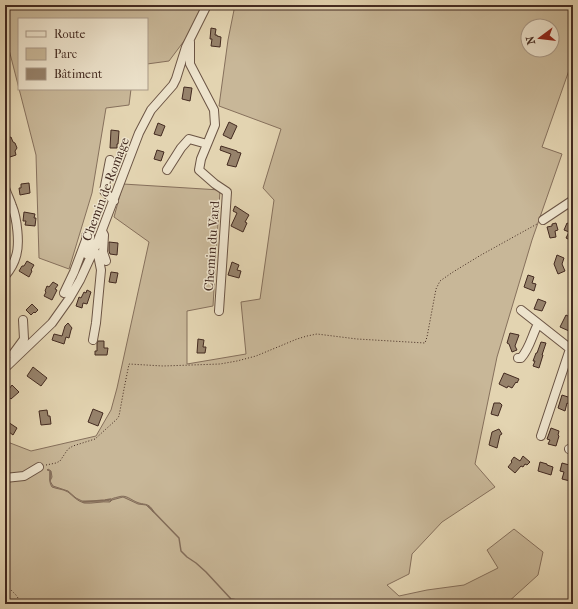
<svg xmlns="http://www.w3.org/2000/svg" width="578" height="609" viewBox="0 0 578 609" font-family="'IM FELL French Canon',serif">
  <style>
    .green { fill: #c8b798; stroke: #86705c; fill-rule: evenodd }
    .water { fill: #ad9a80; stroke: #836d5a }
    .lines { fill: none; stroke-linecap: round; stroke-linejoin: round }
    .stream { stroke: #836d5a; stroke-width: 1.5 }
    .building { fill: #96826b; stroke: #432a20 }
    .minor-casing { stroke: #6b5444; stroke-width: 10 }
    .path { stroke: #432a20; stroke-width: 1; stroke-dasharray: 1 2; stroke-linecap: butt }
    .minor { stroke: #ede3cc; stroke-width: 8 }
    .labels { text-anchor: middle; stroke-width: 3; stroke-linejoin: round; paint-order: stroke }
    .street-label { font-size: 13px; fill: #432a20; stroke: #ede3cc }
  </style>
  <rect width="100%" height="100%" fill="#e3d4b1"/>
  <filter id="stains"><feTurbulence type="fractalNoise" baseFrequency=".005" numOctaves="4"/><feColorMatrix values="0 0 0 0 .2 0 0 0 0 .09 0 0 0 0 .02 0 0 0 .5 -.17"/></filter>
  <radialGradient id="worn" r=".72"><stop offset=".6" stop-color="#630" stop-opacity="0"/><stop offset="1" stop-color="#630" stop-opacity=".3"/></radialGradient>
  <path class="green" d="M5,5H211L169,61L147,64V19H19V89H131L129,105L106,108L92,193L69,269L39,258L36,155L5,34Z
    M235,5H573V59L542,147L562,154L532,240L497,357L475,464L495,487L442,522L412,554L409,574L387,585L399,596L427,590L464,585L498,568L487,550L514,529L543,552L538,575L506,604H5V441L31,451L96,436L111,410L117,388L149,242L114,217L123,184L220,190L213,306L187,311V364L246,354L241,302L260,299L274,200L263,188L281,129L219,106L228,40ZM528,26H552V50H528Z"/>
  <path class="water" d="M48,469L51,471L52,477L50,481L53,486L68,491L76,498L82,501H104L106,500L110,501C112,498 114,498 118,497C127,494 130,500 139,503C146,505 149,503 154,512H153L152,510L146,505L138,504L123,497L112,500L110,502C102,501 92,504 84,503C77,501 73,496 68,492C63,489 57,489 52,487C48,481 51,477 50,471L47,470Z"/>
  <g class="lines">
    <path class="stream" d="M50,480V472
      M83,502L105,500L111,499
      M148,506L179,538L181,551L187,557L196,563L206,572L231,599L243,601L249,604"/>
  </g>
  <path class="building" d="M211,28L216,29L215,35H217V36L221,37L220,47L211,46L212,39H210Z
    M184,87L192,88L190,101L182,99Z
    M229,122L237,126L231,139L223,135Z
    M158,123L165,126L161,136L154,134Z
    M111,130L119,131L118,144H117V148H110Z
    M11,137L13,142L15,143L17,148L15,151L16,155L10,157L6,148L5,139Z
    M221,146L237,151V152L241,153L236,167L227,165L231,154L220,150Z
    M157,150L164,152L161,161L154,159Z
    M29,183L30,193L20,195L19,188H21V184Z
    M235,206L249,215L245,222L247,223L243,232L231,226L237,213L233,211Z
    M24,212L35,214L34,218H36L35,226L25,225L26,221H23Z
    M573,222V238H572L570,240L566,238L569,232L564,230L567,223L572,225Z
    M556,223L558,230L555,231L556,237L550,238L547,227L552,226V224Z
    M109,242L118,243L117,255L110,254L109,251Z
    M557,255L564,258L562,264L565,271L558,274L554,264Z
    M27,261L34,265L31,270L32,271L29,277L19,271L22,266H24Z
    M232,262L239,265L237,270L241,271L239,278L228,275Z
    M111,272L118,273L116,283L109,282Z
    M528,275L534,277L532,283L536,284L534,291L524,287Z
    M53,282L58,285L55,289L57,290L52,300L44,296L46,292L45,291L47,286L49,287Z
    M87,290L91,292L87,304L83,303L82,308L76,306L79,297L81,298L84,292L86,293Z
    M538,299L546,302L542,311L534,309Z
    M32,304L38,310L35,313L34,312L31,315L26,310Z
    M566,315L572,318L570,321L573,322L571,329L570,328L569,331L560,327Z
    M68,323L72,328L71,330L69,338L66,337L64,344L52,340L54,334L62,336L65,326Z
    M510,333L519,335L515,346L517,350L512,352L509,344L507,343Z
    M198,339L204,340L203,347H206L205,353H197Z
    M98,341H104V348H108L107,355H95V351H97V343Z
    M541,342L546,343L542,355H543L539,368L533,366L535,361H533L536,353H537Z
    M33,367L47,378L41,386L27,376Z
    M504,373L519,379L517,383L516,382L512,388L508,386L507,388L499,384Z
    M5,385L9,389L12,385L19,392L11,399L5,394Z
    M562,395L571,398L569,404L567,403L565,411L558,408Z
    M494,403H500L502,405L498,416L491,414Z
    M93,409L103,413L98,426L88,422Z
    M47,410L48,416H50L51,424L41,425L39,411Z
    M5,420L17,428L13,435L5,429Z
    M551,428L559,431L558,435L559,436L556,446L548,444L550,440L547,439Z
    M499,429L502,434L500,435L497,448L489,445L492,432Z
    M523,456L530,462L527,465L525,464L523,467L521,466L515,473L508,467L512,462L511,461L514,457L520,461Z
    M540,462L547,464V465L553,467L551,475L538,471Z
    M562,463L573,466V470L570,481L562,479L564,472L560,471Z"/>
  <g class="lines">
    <g class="minor-casing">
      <path id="minor" d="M190,42V64L214,110L215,125L201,159L199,170L215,184L227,192L219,311
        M110,160L104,191L114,201
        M167,170L181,148L189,139L207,144
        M5,188C7,194 10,200 12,206C17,218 20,244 16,256C14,264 10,270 5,276
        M543,220L573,200
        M102,231L104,235L103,252L106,261
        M64,293L74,272L86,240V236L88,235L90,236C91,242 86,248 86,254L90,256L93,253H96L98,255L101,270L96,323L93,340
        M521,310L573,351
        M15,357L13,354L24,339L23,320
        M518,358H521C530,348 532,335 538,324
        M5,368L52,323L69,299L80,280L97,243L139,133L151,110L173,85L176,79L186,47L207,5
        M541,436L570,349
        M569,449L573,448
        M5,478L24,476L39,467"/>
    </g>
    <path class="path" d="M5,218V210
      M46,465L56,463L60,461L68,449L73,446L95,439L117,419L119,416L124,389L129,364L163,366L220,364L237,361L256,356L297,339L307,336L317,334L357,339L425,343L427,337L436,289L440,281L453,272L481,255L537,224
      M5,584L16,595L22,604"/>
    <use href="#minor" class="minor"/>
  </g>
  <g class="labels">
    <g class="street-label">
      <text transform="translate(105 189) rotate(-69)" y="5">Chemin de Romage</text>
      <text transform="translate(211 246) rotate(-86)" y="5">Chemin du Vard</text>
    </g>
  </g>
  <rect width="578" height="609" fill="none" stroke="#e3d4b1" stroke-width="20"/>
  <rect x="6" y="6" width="566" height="597" fill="none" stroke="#432a20" stroke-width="2"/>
  <rect x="10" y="10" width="558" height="589" fill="none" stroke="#432a20"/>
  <rect x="18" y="18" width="130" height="72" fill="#ede3cc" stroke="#a99987"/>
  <rect x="26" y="31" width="20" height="6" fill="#ede3cc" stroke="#a99987"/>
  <text x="54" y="38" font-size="12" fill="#432a20">Route</text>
  <rect x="26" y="48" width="20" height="12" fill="#c8b798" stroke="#a99987"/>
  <text x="54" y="58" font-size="12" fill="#432a20">Parc</text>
  <rect x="26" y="68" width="20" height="12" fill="#96826b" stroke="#a99987"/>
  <text x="54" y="78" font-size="12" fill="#432a20">Bâtiment</text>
  <g transform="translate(540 38) rotate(255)"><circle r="19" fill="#ede3cc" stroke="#a99987"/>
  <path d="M0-3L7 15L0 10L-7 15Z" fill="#8f2418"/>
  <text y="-6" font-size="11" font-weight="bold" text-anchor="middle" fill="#432a20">N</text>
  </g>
  <rect width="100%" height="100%" filter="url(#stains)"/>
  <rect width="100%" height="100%" fill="url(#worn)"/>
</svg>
